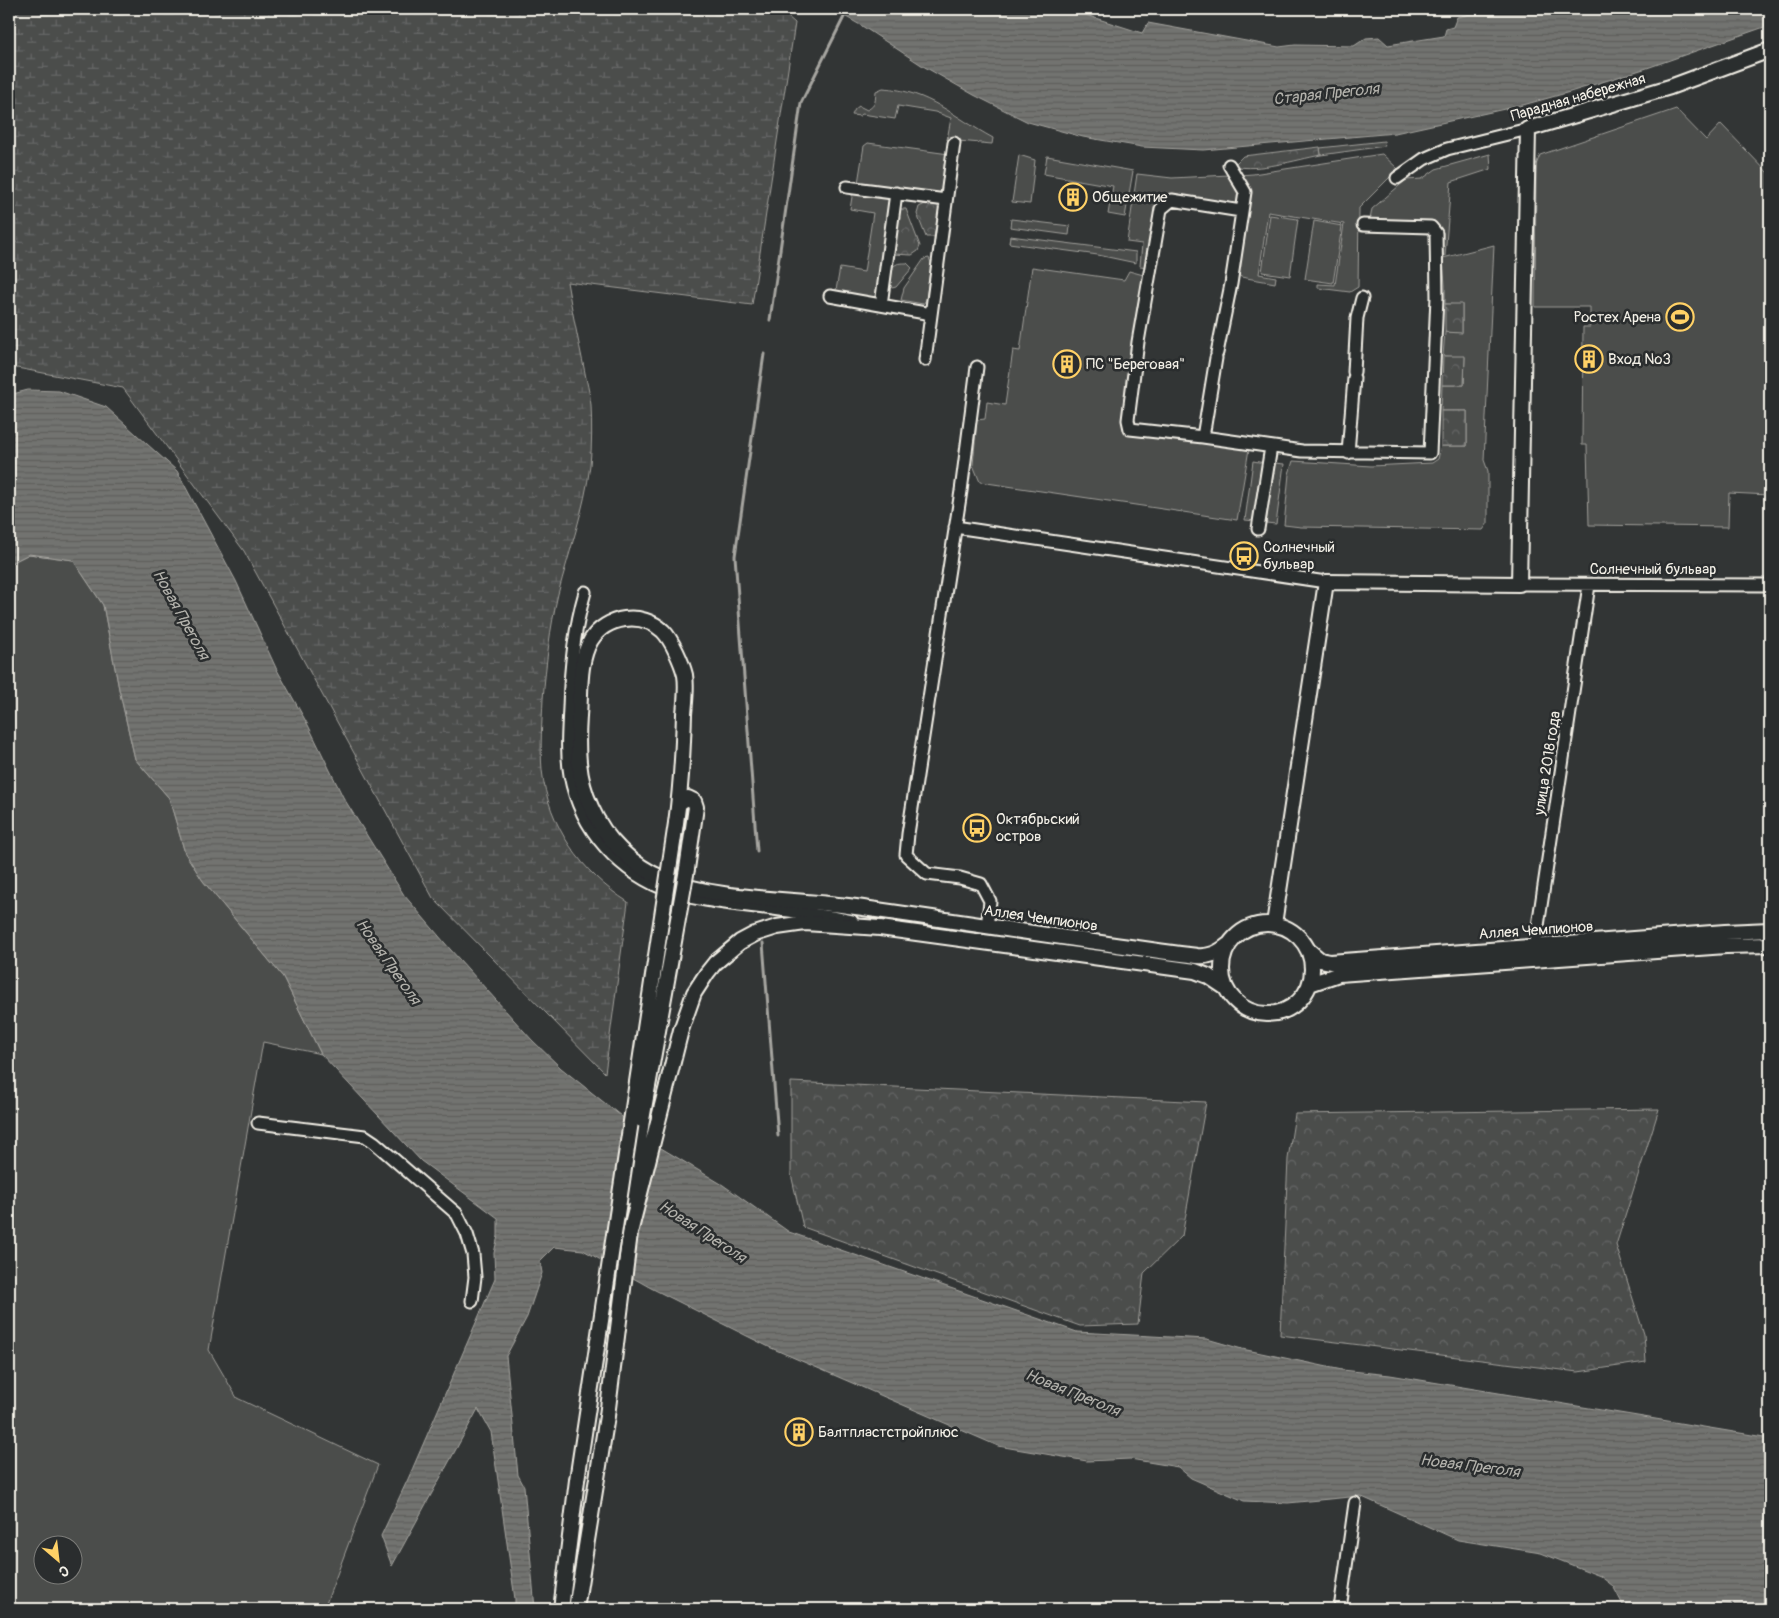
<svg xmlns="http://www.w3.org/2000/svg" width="1779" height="1618" viewBox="0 0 1779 1618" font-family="Pangolin,sans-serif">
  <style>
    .grass { fill: #4b4d4c; stroke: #a09f9a; fill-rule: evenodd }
    .forest { fill: url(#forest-crowns); stroke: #a09f9a }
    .wetland { fill: url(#wetland-marsh); stroke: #a09f9a }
    .water { fill: url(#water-rules); stroke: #a6a5a0 }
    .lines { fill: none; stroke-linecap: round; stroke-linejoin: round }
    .stream { stroke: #a6a5a0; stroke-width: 3 }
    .minor-casing { stroke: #f4f1e8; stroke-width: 15 }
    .major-casing { stroke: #f4f1e8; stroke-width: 18 }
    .minor { stroke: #2a2d2e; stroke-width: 11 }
    .major { stroke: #2a2d2e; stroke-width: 14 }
    .major-bridge-casing { stroke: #f4f1e8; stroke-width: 18; stroke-linecap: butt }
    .major-bridge { stroke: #2a2d2e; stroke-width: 14 }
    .labels { text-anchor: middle; stroke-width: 5; stroke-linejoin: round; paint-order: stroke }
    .street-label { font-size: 15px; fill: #f4f1e8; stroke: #2a2d2e }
    .poi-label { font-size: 15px; fill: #f4f1e8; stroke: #2a2d2e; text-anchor: start }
    .water-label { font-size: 16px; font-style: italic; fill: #b3b2ac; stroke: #2a2d2e }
  </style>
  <defs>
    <pattern id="forest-crowns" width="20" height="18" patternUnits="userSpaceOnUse" patternTransform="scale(1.25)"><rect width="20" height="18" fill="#4b4d4c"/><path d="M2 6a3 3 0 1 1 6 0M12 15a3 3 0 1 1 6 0" fill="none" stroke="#666766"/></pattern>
    <pattern id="wetland-marsh" width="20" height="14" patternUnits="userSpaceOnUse" patternTransform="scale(1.25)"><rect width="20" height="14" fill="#4b4d4c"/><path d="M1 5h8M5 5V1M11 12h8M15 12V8" fill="none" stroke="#666766"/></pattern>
    <pattern id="water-rules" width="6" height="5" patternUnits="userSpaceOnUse" patternTransform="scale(1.25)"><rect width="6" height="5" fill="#727370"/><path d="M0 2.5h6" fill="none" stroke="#5e5e5b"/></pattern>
  </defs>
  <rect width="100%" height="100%" fill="#323535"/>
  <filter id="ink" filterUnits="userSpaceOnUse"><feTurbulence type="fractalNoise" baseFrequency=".02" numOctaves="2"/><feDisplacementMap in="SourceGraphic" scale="10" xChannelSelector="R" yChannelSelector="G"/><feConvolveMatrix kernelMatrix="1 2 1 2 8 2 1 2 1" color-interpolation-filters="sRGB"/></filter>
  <g filter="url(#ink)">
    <path class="grass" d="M883,88C929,91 954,117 993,138L992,144L947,140L951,118L935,112L898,106L895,119L862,114L860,116L852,115L855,109L859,106L867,110C877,105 875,100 876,91Z
      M1676,109L1706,140L1721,124L1770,175V495L1729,493L1728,527L1589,525L1587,445H1582L1583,327H1590V307H1535L1536,165L1540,155Z
      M1384,141L1385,146L1321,155L1320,148Z
      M868,143L949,154L944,192L939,195L858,183L864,146Z
      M1382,154L1398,169L1359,208L1358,287L1350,292L1318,288V284L1335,285L1344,224L1268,212L1259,274L1276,277L1275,283L1241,277L1236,273L1249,193L1239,175L1253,174Z
      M1490,154L1491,169L1451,182L1445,256H1442L1443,232L1436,223L1370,220L1372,209L1406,180L1422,179L1436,169Z
      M1019,155L1035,160L1030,204L1012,202Z
      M1047,156L1133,171L1125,217L1108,214L1113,186L1044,174Z
      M1137,174L1172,178L1229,175L1242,193L1237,206L1171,197L1149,267L1140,266L1142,244L1127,242Z
      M853,191L890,197L878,295L876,299L839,295L836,290L840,268L864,272L873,213L850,209Z
      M1270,215L1298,219L1290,276L1262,272Z
      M1011,219L1070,226L1069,235L1010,227Z
      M1314,221L1342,226L1333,283L1305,279Z
      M1010,236L1136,252V263L1098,255L1009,243Z
      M1494,245L1484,460L1488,471V523L1483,530L1301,527L1284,525L1289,474L1293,461L1371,466L1432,463L1438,459L1441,446H1467V411H1441L1442,385H1464L1465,357L1443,356L1445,332H1462V305L1445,304V285L1443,258Z
      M929,258L931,263L926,300L923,304L901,300L904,288L924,259Z
      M907,263L912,268L896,287L892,288C889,281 888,267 897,264C898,263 905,263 907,263Z
      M1032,267L1124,280L1129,271L1147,276L1125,425L1249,449L1237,520L980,482L973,465L977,420L985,419L987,402L1005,405L1013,350L1020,351Z
      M1253,461L1265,463L1256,521L1245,520Z
      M1274,463L1284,464L1276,524L1266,523Z
      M29,554L73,560L103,605L119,689L135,759L169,798L185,853L203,881L283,977L321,1054L263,1042L209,1350L237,1398L378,1465L324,1609H9V564ZM42,1546H72V1576H42Z"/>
    <path class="forest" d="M1320,147L1321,155C1295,160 1259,172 1233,166L1243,156Z
      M925,204H937L939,209L934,237H926L917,214L919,207Z
      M899,209H906L920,246L918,251L912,255L893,254Z
      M1445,304H1462V333L1445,332Z
      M1443,356H1465L1464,385H1442Z
      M1441,411H1467V446H1441Z
      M791,1082L1206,1102L1182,1236L1144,1273L1138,1324L1080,1326L803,1227L791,1174Z
      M1659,1109L1616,1245L1644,1334L1646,1362L1578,1372L1280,1335L1288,1159L1295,1114Z"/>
    <path class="wetland" d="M9,9H779L795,23L752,305L567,282C572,311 578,339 584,368C586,380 590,393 591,405C592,424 592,446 590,465C585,508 569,552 558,594C550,628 546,663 543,699C542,722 540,746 542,770C548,826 582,873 628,902L605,1073L433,898L244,551L123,388L17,368L9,371Z"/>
    <path class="water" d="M832,9H1079L1089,16L1142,33L1148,23L1279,47L1295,45L1354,46L1366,38L1379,37L1388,45L1444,36L1446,29L1453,27L1457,17L1493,9H1770V25L1647,68L1570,92L1523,105L1395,133L1203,150L1142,147L1083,137L1028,122L974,95L923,66L862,26Z
      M28,390L59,391L106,407L177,471L236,581L276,668L308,725L343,797L404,895L450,949L532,1040L561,1068L661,1148L723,1185L789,1232L1077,1332L1207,1339L1242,1349L1342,1370L1390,1375L1770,1438V1606L1663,1602L1646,1609H1622L1623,1605L1613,1586L1600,1576L1541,1553L1458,1540L1360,1496L1288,1503L1244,1501L1191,1478L1178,1467L1130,1459L1087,1461L998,1446L769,1347L651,1288L583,1250L554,1247L540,1261L542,1273L527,1317L506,1356L518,1475L524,1486L535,1609H515V1599L491,1432L478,1409L392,1566L381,1536L408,1479L495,1279L494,1253L498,1236V1218L421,1161L321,1054L283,977L203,881L185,853L169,798L135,759L119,689L103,605L73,560L29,554L9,564V395Z"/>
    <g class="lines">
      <path class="stream" d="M770,320L801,103L848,9
        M757,851L735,556L764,354
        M763,943L778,1136"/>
      <g class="minor-casing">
        <path id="minor" d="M1397,178L1424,159L1447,149L1528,129
          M847,187L946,200
          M830,296L931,314
          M881,305L896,193
          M1217,353L1231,284L1245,192L1229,165
          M1216,358L1203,437L1130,429L1128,420L1138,342L1161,209L1172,200L1241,211
          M925,360L954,143
          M977,367L961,491L908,834L906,855L927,874L960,878L981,884L990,901L987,927
          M1354,372L1357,318L1362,298
          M1203,437L1302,451L1430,453L1437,297L1436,233L1431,227L1363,225
          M1348,453L1354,378
          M955,527L1326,582
          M1258,529L1271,447
          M1519,584L1770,585
          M585,592C574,630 570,668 569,708C568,730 566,753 570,775C580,830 620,874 672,892C691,899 711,901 731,904C765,908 798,912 832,917L852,921
          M1535,946L1589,585
          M258,1123L365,1136L374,1142L457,1214L467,1234L473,1254L475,1277L472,1301
          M1340,1609L1355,1503"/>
      </g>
      <g class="major-casing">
        <path id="major" d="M678,807L680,802L688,798L694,801L696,807L687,869
          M676,823C681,787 683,750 684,714C685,702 687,687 685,675C682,663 672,640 663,631C642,611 606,616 591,640C578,662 581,692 579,716C577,747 577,778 591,807C605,839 631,865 664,879C718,901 790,898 848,906C965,922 1080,941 1197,956C1210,957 1218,953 1228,945
          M1222 969a45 45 0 1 1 90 0a45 45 0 1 1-90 0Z
          M1274,924L1326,582L1519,584L1528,129L1670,87L1770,50
          M1308,950L1320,960L1330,962L1725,932L1770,930
          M1310,984L1339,974L1726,946L1770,945
          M631,1197L642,1120
          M561,1609L577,1480
          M576,1609L607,1416L630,1233L681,1030L694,993L707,973L715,963L740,942L755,934L777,927L805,923L880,928L1195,971L1208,976L1226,988"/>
      </g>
      <use href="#minor" class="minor"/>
      <use href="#major" class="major"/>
      <g class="major-bridge-casing">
        <path id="major-bridge" d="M642,1120L687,869
          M577,1480L676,823"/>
      </g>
      <use href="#major-bridge" class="major-bridge"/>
    </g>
  </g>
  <defs>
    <g id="building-ring" transform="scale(1.4375)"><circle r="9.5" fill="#2a2d2e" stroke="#ffd166" stroke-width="1.5"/><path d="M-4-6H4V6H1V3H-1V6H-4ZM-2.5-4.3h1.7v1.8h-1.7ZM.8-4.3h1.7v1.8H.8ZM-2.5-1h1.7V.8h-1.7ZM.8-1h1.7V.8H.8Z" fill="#ffd166"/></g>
    <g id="stadium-ring" transform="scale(1.4375)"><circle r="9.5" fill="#2a2d2e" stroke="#ffd166" stroke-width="1.5"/><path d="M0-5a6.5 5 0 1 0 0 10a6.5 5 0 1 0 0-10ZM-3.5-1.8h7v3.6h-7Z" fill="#ffd166"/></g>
    <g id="bus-ring" transform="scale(1.4375)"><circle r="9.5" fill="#2a2d2e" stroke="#ffd166" stroke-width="1.5"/><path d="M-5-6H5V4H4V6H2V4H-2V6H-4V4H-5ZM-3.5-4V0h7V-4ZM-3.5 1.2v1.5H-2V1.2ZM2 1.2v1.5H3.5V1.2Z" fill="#ffd166"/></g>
  </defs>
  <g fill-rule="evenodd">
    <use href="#building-ring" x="1073" y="197"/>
    <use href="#stadium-ring" x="1680" y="317"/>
    <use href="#building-ring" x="1589" y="359"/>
    <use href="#building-ring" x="1067" y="364"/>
    <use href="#bus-ring" x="1244" y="556"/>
    <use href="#bus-ring" x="977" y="828"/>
    <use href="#building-ring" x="799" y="1432"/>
  </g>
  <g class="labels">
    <g class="street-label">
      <text transform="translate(1578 97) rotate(-16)" y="5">Парадная набережная</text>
      <text x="1653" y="574">Солнечный бульвар</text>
      <text transform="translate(1547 763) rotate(-81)" y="5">улица 2018 года</text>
      <text transform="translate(1041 918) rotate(8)" y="5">Аллея Чемпионов</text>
      <text transform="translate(1536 930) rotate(-4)" y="5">Аллея Чемпионов</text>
    </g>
    <g class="poi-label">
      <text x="1092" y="202">Общежитие</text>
      <text x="1661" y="322" text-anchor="end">Ростех Арена</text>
      <text x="1608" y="364">Вход №3</text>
      <text x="1086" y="369">ПС "Береговая"</text>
      <text x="1263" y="552">Солнечный<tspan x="1263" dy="17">бульвар</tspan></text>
      <text x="996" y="824">Октябрьский<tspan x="996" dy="17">остров</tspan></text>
      <text x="818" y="1437">Балтпластстройплюс</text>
    </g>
    <g class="water-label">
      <text transform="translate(1326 93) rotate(-6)" y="6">Старая Преголя</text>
      <text transform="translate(182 614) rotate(61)" y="6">Новая Преголя</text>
      <text transform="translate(389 961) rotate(55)" y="6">Новая Преголя</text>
      <text transform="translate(703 1231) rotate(33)" y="6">Новая Преголя</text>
      <text transform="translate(1073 1392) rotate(22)" y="6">Новая Преголя</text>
      <text transform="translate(1470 1465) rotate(7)" y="6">Новая Преголя</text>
    </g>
  </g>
  <rect width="1779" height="1618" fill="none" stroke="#2a2d2e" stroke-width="30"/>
  <rect x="15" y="15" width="1749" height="1588" fill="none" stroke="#f4f1e8" stroke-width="2" filter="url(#ink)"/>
  <g transform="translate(58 1560) rotate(152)"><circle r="24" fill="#2a2d2e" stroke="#7b7b78"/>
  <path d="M0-4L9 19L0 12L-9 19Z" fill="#ffd166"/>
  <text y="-8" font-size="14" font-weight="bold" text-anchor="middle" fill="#f4f1e8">С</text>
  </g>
</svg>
